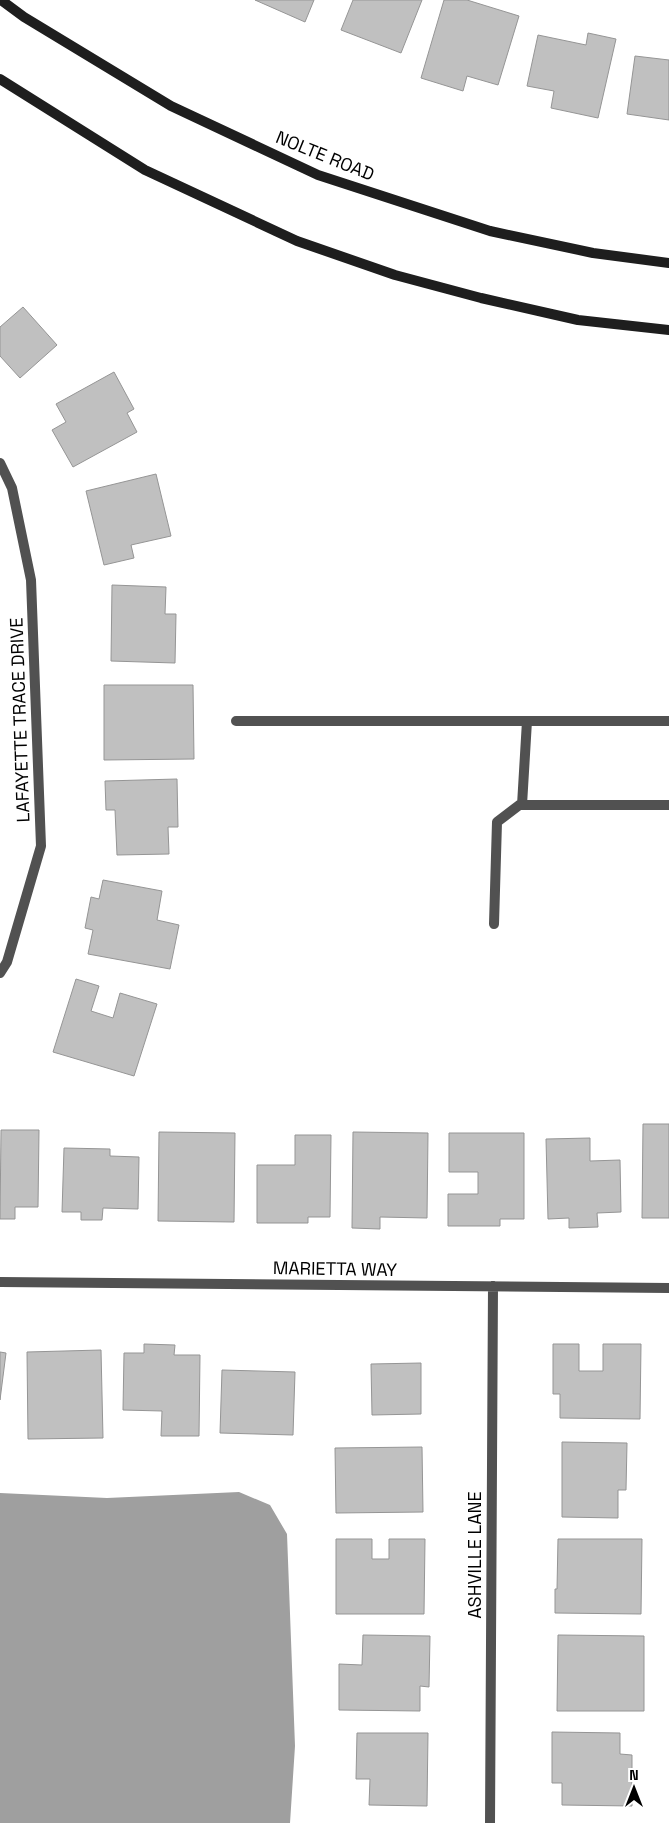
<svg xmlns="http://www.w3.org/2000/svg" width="669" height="1823" viewBox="0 0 669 1823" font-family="'Space Grotesk',sans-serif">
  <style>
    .water { fill: #9f9f9f }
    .building { fill: #c0c0c0; stroke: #959595 }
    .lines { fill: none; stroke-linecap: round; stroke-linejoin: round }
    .lane { stroke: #515151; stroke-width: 10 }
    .street { stroke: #515151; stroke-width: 10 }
    .secondary { stroke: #1e1e1e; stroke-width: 10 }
    .labels { text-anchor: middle; stroke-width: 4.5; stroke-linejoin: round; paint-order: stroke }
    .street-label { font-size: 18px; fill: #000; stroke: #fff }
  </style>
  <rect width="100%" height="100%" fill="#fff"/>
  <path class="water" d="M239,1492L270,1505L287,1534L295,1746L290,1823H0V1493L107,1498Z"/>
  <path class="building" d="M255,0H314L305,22Z
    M353,0H422L401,53L341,30Z
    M444,0H467L519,16L498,85L467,76L463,91L421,78Z
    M588,33L616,39L598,118L551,108L554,91L527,86L538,35L586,45Z
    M635,56L669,60V120L627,114Z
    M23,307L57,345L20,378L0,356V327Z
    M114,372L134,409L127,413L137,432L73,467L52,430L66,422L56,404Z
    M156,474L171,536L131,545L134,558L104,565L86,491Z
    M112,585L166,587L165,614H176L175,663L111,661Z
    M104,685H193L194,759L104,760Z
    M177,779L178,827H168L169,854L117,855L115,810H106L105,781Z
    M103,880L162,891L157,920L179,925L170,969L88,954L93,930L85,928L91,897L99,899Z
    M76,979L99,986L91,1011L113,1018L120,993L157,1004L134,1076L53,1052Z
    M643,1124H669V1218H642Z
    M1,1130H39L38,1207H15V1219H0Z
    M159,1132L235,1133L234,1222L158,1221Z
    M353,1132L428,1133L427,1218L380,1217V1229L352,1228Z
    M449,1133H524V1219H500V1226H448V1194H478V1172H449Z
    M295,1135H331L330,1217H308V1223H257V1165H295Z
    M590,1138V1161L620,1160L621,1212L597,1213L598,1227L569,1228V1218L548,1219L546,1139Z
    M64,1148L110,1149V1156L139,1157L138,1209L103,1208L102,1220H81V1212H62Z
    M144,1344L175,1345L174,1355H200L199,1436H161L162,1411L123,1410L124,1353H144Z
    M553,1344H579V1371H603V1344H641L640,1419L560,1418V1394H553Z
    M101,1350L103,1438L28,1439L27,1352Z
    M0,1352L6,1353L0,1400Z
    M421,1363V1414L372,1415L371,1364Z
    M222,1370L295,1372L293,1435L220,1433Z
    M562,1442L627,1443L626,1490H618V1518L562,1517Z
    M422,1447L423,1512L336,1513L335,1448Z
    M336,1539H372V1559H389V1539H425L424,1614H336Z
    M558,1539H642L641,1614L555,1613V1589H557Z
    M363,1635L430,1636L429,1687L420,1686V1711L339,1710V1664L362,1665Z
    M558,1635L644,1636V1711H557Z
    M552,1732L620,1733V1754L632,1755V1806L562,1805V1783H552Z
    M357,1733H428L427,1806L369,1805L370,1779H356Z"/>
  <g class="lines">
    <path class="lane" d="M236,721H669
      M527,721L522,805H669
      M494,924L497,822L522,803"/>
    <path class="street" d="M0,463L12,488L31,580L41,846L7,962L0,973
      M0,1282L669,1288
      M490,1823L493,1286"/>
    <path class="secondary" d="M1,0L24,17L171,106L318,175L490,231L593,253L669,263
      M0,79L145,170L297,241L395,275L481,298L578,320L669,330"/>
  </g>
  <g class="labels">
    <g class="street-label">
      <text transform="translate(325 156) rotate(22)" y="6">NOLTE ROAD</text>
      <text transform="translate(20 720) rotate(-92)" y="6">LAFAYETTE TRACE DRIVE</text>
      <text transform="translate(335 1269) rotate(1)" y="6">MARIETTA WAY</text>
      <text transform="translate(475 1555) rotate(-90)" y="6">ASHVILLE LANE</text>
    </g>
  </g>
  <g transform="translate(634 1788)" stroke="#ffffff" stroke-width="4" paint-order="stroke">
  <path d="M0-4L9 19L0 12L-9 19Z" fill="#000000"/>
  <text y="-8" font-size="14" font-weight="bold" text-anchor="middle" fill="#000000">N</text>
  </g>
</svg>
